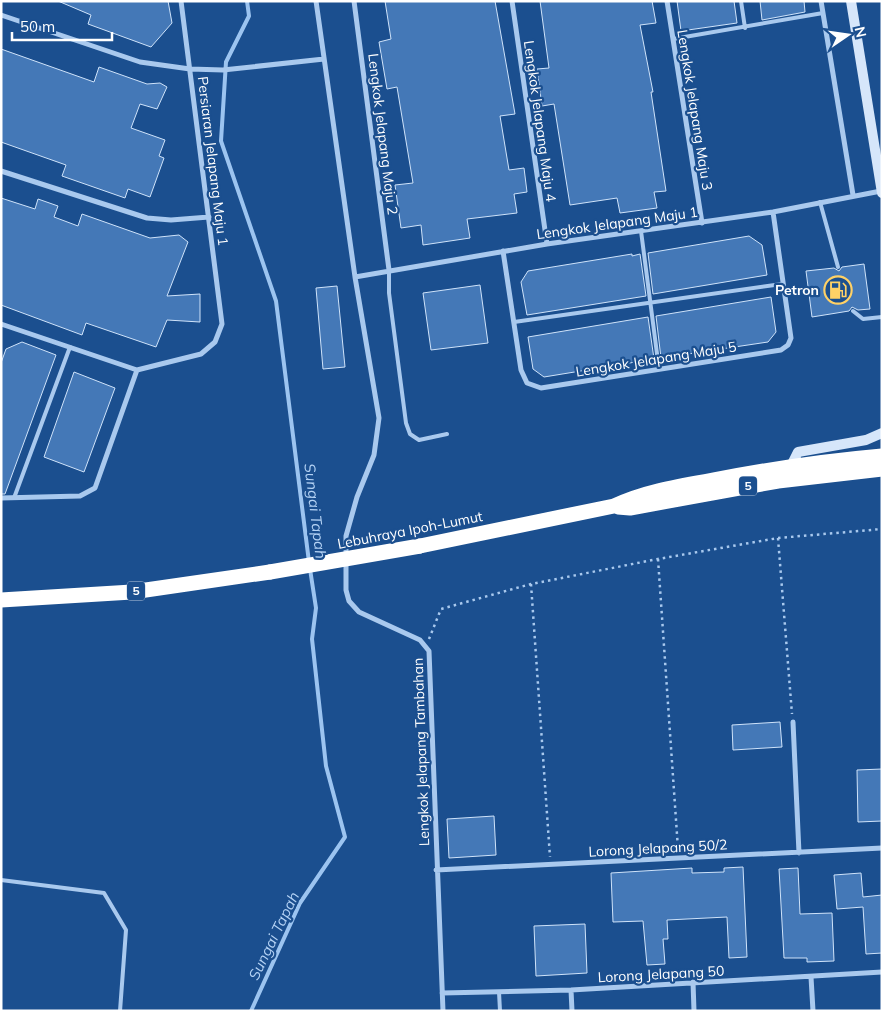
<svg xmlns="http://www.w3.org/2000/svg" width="883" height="1012" viewBox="0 0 883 1012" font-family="Mulish,sans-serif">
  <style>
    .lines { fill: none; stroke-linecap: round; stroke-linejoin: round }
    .stream { stroke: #9cc4f0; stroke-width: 4 }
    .building { fill: #4478b7; stroke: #cfe3fa }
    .path { stroke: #a9c9ee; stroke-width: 2.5; stroke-dasharray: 2.5 4; stroke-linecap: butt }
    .lane { stroke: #a9c9ee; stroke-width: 4 }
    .street { stroke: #a9c9ee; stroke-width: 5 }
    .secondary { stroke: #d6e6fa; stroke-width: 10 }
    .highway { stroke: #fff; stroke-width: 15 }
    .highway-bridge { stroke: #fff; stroke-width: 15 }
    .labels { text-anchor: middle; stroke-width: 4.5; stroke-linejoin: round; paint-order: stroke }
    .shield { fill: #1b4f8f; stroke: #bbcadd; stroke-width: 1 }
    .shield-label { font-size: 12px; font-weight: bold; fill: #fff }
    .street-label { font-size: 14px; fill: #fff; stroke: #1b4f8f }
    .poi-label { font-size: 14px; font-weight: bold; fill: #fff; stroke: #1b4f8f; text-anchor: end }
    .water-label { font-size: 15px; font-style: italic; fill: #b5d3f5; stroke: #1b4f8f }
  </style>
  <rect width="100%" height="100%" fill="#1b4f8f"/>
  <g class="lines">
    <path class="stream" d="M247,1L249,16L226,62L221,141L276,301L309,562
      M251,1011L300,903L345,837L326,766L312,639L316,608L310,569"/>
  </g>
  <path class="building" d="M58,1H168L172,23L151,47L88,24L91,15Z
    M385,1H495L515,114L500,116L509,170L524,168L527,192L514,194L517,213L467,219L470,238L423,245L421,225L401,228L395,185L413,183L397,87L387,89L379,42L391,39Z
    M540,1H652L656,23L640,25L653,92H651L666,191L654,192L657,208L620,213L617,198L570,205L554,104L542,106L537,69L549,68Z
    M677,1H734L737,23L681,31Z
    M760,1H804L805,12L762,20Z
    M1,49L94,82L99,67L147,84L160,83L167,87L157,109L140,104L131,128L165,140L159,156L164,158L150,197L128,189L125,198L62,176L66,165L1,142Z
    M1,198L35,209L38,199L58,206L54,217L78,226L82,214L150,238L179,235L188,242L167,296L200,294V322L167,320L156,347L86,323L82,335L1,305Z
    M749,236L762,245L767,275L653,294L648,253Z
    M632,254V256L640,254L646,296L527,315L521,282L528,271Z
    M864,264L870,309L858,310L852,307L849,311L812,317L806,271L834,268L839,271L842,267Z
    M480,285L488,343L431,350L423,293Z
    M337,286L345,367L323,369L316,288Z
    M771,297L776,332L768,342L661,358L656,316Z
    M648,317L654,359L544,377L533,369L528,337Z
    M22,342L56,355L5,494H1V363L6,349Z
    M74,372L115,388L84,472L44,457Z
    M780,722L782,747L733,750L732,725Z
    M882,769V821L858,822L857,770Z
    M494,816L496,855L449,858L447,819Z
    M743,867L747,957L729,958L727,917L667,920L668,939H663L665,964L647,965L643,921L613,922L611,873L692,868V873L724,872V868Z
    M798,868L800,914L832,913L834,961L807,962V958H784L779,869Z
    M861,873L863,897L882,895V953L866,954L863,907L837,909L834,875Z
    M585,924L587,973L536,976L534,926Z"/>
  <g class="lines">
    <path class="path" d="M778,538L792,714
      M658,559L678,849
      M531,584L550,857
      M429,639L441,609L531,584L658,559L778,538L882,529"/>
    <path class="lane" d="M741,1L745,28
      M673,39L823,13
      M820,202L838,267
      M641,231L659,369
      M389,270V293L406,423L410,434L419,440L447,434
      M853,311L863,319L882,317
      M514,322L782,284
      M14,498L70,347
      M1,880L104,893L126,930L120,1011
      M499,992L500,1011"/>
    <path class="street" d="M316,1L355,277L379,418L374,455L357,497L346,536V590L349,601L359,612L420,640L429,651L443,1011
      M354,1L389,270
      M512,1L547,244
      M667,1L702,223
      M821,1L853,195
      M1,15L140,62L190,69L223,70L324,59
      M1,171L147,218L171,220L209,217
      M503,251L521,370L527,383L541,388L781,350L788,345L791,338L773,212
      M355,277L547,244L773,212L881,191
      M1,324L137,370L201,354L215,342L222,324L181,1
      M1,498L80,496L95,488L137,370
      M793,722L799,853
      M436,870L882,848
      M811,977L813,1011
      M693,982L694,1011
      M571,990L572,1011
      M442,993L571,990L882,972"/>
    <path class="secondary" d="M851,1L882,193
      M791,466L798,452L866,440L882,433"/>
    <path class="highway" d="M618,507L630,508L778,481L882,469
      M420,546L614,506C646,491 680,486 714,480C770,469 825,461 882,456
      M1,600L132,592L270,572"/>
    <path class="highway-bridge" d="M270,572L420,546"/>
  </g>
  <defs>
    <g id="fuel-ring" transform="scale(1.4375)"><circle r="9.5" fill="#1b4f8f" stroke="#ffd166" stroke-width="1.5"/><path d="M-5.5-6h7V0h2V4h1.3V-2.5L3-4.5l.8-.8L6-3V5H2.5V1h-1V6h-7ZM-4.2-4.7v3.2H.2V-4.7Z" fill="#ffd166"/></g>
  </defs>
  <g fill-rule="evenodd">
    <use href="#fuel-ring" x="838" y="290"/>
  </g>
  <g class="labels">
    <g class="shield">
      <rect x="739" y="476.5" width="18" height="19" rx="4"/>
      <rect x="127" y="581.5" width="18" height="19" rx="4"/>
    </g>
    <g class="shield-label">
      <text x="748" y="490">5</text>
      <text x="136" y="595">5</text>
    </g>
    <g class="street-label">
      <text transform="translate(695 110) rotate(81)" y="5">Lengkok Jelapang Maju 3</text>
      <text transform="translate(540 121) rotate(82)" y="5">Lengkok Jelapang Maju 4</text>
      <text transform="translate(383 134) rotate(83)" y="5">Lengkok Jelapang Maju 2</text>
      <text transform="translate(213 161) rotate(83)" y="5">Persiaran Jelapang Maju 1</text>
      <text transform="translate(617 223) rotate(-8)" y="5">Lengkok Jelapang Maju 1</text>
      <text transform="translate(656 359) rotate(-9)" y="5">Lengkok Jelapang Maju 5</text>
      <text transform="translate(410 530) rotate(-11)" y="5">Lebuhraya Ipoh-Lumut</text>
      <text transform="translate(421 752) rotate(-92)" y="5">Lengkok Jelapang Tambahan</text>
      <text transform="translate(658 848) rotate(-3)" y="5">Lorong Jelapang 50/2</text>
      <text transform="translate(661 974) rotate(-3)" y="5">Lorong Jelapang 50</text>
    </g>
    <g class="poi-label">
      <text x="819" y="295">Petron</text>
    </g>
    <g class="water-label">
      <text transform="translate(315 511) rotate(83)" y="5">Sungai Tapah</text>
      <text transform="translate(274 936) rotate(-64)" y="5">Sungai Tapah</text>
    </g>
  </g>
  <rect width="883" height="1012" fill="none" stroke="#ffffff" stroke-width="5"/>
  <g transform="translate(848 35) rotate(77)" stroke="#1b4f8f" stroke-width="4" paint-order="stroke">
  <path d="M0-4L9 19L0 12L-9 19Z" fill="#ffffff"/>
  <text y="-8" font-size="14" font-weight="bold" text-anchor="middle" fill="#ffffff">N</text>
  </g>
  <path d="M12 32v8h100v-8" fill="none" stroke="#ffffff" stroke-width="2.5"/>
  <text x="20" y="32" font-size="15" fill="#ffffff" stroke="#1b4f8f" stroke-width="4" paint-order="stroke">50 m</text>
</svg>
